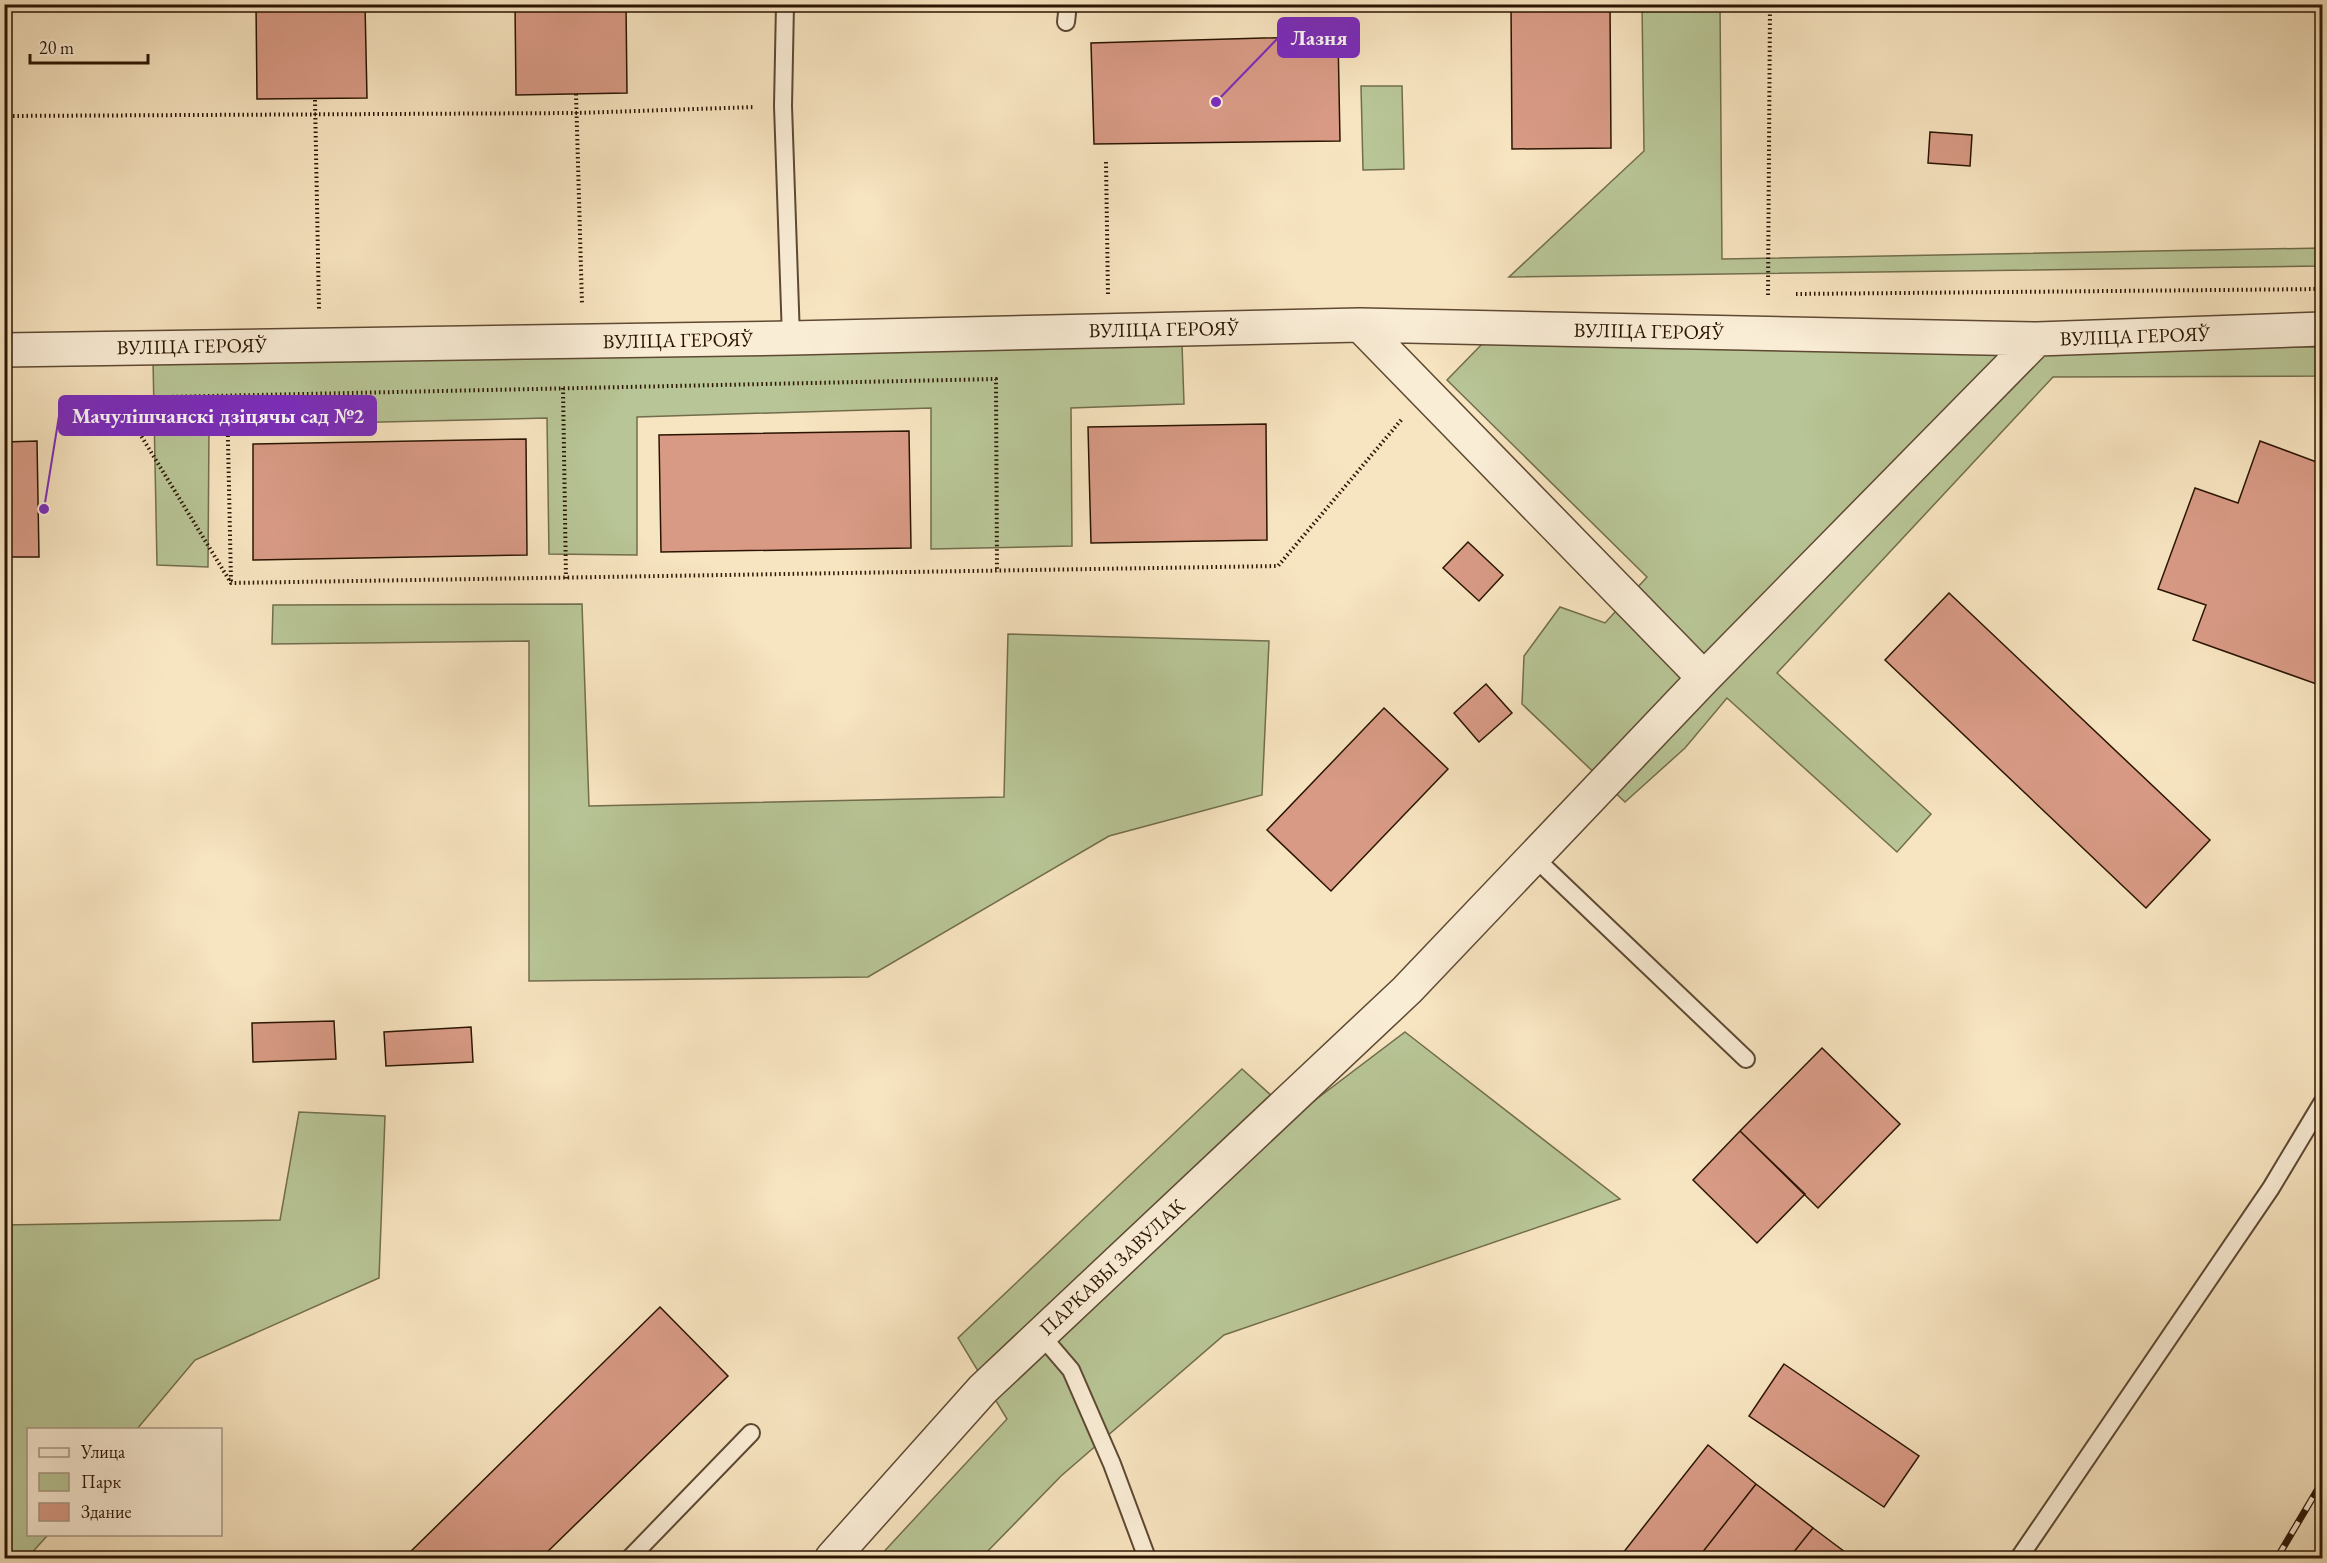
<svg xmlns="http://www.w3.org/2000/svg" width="2327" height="1563" viewBox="0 0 2327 1563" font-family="'EB Garamond',serif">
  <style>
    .green { fill: #b8c596; stroke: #726d4c; stroke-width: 1.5 }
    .building { fill: #d89a85; stroke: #2b1502; stroke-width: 1.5 }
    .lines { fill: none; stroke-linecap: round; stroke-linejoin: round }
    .lane-casing { stroke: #5e4932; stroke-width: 20 }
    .street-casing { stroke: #5e4932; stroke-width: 36 }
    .path { stroke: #2b1502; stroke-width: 4; stroke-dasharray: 1.5 3; stroke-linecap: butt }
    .lane { stroke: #faedd6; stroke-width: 16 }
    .street { stroke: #faedd6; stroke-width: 33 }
    .rail-casing { stroke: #2b1502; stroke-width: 7 }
    .rail { stroke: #faedd6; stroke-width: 4.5; stroke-dasharray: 14; stroke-linecap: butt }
    .labels { text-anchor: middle; stroke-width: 5; stroke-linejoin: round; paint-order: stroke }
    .street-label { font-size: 20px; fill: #2b1502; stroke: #faedd6 }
    .leader { fill: none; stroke: #7b2cbf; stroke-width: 2 }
    .callout-dot { fill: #7b2cbf; stroke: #faedd6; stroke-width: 2 }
    .callout { fill: #7b2cbf; stroke: #7b2cbf; stroke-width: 2 }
    .callout-label { font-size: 21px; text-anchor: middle; font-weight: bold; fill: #fff }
  </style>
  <rect width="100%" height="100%" fill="#f7e4c0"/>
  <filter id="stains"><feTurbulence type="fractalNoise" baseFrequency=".00333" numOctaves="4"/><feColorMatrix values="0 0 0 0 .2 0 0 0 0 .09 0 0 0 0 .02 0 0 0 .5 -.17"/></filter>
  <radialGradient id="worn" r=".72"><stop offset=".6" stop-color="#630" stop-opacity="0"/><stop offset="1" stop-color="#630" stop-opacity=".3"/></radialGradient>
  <path class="green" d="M1642,5H1720L1722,259L2322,248V266L1509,277L1644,151Z
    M1361,86H1402L1404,169L1363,170Z
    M1483,343L2322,347V376L2053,377L1777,673L1931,814L1897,852L1727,698L1685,748L1625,802L1522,704L1524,656L1560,607L1605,623L1647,577L1447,380Z
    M1182,344L1184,404L1071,408L1072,546L931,549V408L637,417V555L549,554L547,418L209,426L208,567L157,565L153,360Z
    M582,604L589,806L1004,797L1008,634L1269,641L1262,795L1109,836L868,977L529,981V641L272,644L273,605Z
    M1405,1032L1620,1199L1224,1335L1061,1476L981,1558H878L1007,1419L958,1338L1242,1069L1294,1116Z
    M299,1112L385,1116L379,1278L195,1360L137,1429L28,1430V1534L48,1535L27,1558H5V1225L280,1220Z"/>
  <path class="building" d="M256,4H365L367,98L257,99Z
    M515,4H626L627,93L516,95Z
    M1511,4H1610L1611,148L1512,149Z
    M1338,36L1340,141L1094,144L1091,43Z
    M1930,132L1972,135L1970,166L1928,163Z
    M1266,424L1267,540L1091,543L1088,427Z
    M909,431L911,548L661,552L659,435Z
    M526,439L527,555L253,560V444Z
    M37,441L39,557H4V442Z
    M2260,441L2322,464V686L2193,640L2206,605L2158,589L2195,488L2238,503Z
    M1468,542L1503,575L1479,601L1443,568Z
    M1949,593L2210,840L2146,908L1885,660Z
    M1486,684L1512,713L1479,742L1454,713Z
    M1384,708L1448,769L1331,891L1267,830Z
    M334,1021L336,1059L253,1062L252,1023Z
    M471,1027L473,1062L386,1066L384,1032Z
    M1822,1048L1900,1124L1818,1208L1740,1131Z
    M1740,1131L1805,1194L1757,1243L1693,1180Z
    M660,1307L728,1376L541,1558H404Z
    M1784,1364L1919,1456L1884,1507L1749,1416Z
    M1708,1445L1756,1484L1698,1558H1619Z
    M1756,1484L1813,1528L1789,1558H1698Z
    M1813,1528L1853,1558H1789Z"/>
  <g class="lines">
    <g class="lane-casing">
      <path id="lane" d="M785,4L783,106L791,338
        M1066,22L1068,4
        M1535,858L1746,1059
        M1041,1335L1071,1370L1112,1464L1147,1558
        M630,1558L751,1433
        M2019,1558L2271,1188L2322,1103"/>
    </g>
    <g class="street-casing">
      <path id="street" d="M1360,325L1704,678
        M4,350L791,338L1360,325L2037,339L2322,329
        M832,1558L983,1389L1407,990L1704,678L2037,339"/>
    </g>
    <path class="path" d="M576,94L582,304
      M315,100L319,309
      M4,116L577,113L755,107
      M1106,162L1108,296
      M1796,294L2322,289
      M1768,295L1770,4
      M563,388L566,579
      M227,395L231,582
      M118,398L231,583L1278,566L1402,419
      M118,398L996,379L997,572"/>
    <use href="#lane" class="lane"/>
    <use href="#street" class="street"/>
    <g class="rail-casing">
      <path id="rail" d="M2277,1558L2322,1482"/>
    </g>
    <use href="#rail" class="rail"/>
  </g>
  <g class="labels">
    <g class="street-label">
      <text transform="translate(1164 329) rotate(-1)" y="7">ВУЛІЦА ГЕРОЯЎ</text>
      <text transform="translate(1649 331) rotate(1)" y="7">ВУЛІЦА ГЕРОЯЎ</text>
      <text transform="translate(2135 336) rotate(-2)" y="7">ВУЛІЦА ГЕРОЯЎ</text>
      <text transform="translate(678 340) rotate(-1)" y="7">ВУЛІЦА ГЕРОЯЎ</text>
      <text transform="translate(192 346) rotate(-1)" y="7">ВУЛІЦА ГЕРОЯЎ</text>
      <text transform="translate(1112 1267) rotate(-43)" y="7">ПАРКАВЫ ЗАВУЛАК</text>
    </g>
  </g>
  <path class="leader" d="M1216 102L1278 38M44 509L59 416"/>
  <g class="callout-dot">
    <circle cx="1216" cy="102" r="6"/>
    <circle cx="44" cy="509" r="6"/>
  </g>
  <g class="callout">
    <rect x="1278" y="18" width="81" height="39" rx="6"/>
    <rect x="59" y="396" width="317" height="39" rx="6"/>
  </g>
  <g class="callout-label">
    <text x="1319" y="45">Лазня</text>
    <text x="218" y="423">Мачулішчанскі дзіцячы сад №2</text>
  </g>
  <rect width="2327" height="1563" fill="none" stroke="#f7e4c0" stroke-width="24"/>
  <rect x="6" y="6" width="2315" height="1551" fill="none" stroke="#2b1502" stroke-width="3"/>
  <rect x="12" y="12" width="2303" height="1539" fill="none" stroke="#2b1502" stroke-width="1.5"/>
  <rect x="27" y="1428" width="195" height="108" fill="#faedd6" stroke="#a79781" stroke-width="1.5"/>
  <rect x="39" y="1448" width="30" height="9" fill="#faedd6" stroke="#a79781" stroke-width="1.5"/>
  <text x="81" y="1458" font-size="18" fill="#2b1502">Улица</text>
  <rect x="39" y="1473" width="30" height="18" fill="#b8c596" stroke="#a79781" stroke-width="1.5"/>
  <text x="81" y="1488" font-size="18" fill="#2b1502">Парк</text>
  <rect x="39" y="1503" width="30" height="18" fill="#d89a85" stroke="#a79781" stroke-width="1.5"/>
  <text x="81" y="1518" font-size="18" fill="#2b1502">Здание</text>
  <path d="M30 54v9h118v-9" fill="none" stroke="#2b1502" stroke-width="3"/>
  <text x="39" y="54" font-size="18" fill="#2b1502" stroke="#faedd6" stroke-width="4.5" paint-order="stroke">20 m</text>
  <rect width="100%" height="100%" filter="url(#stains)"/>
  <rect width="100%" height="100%" fill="url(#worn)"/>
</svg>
